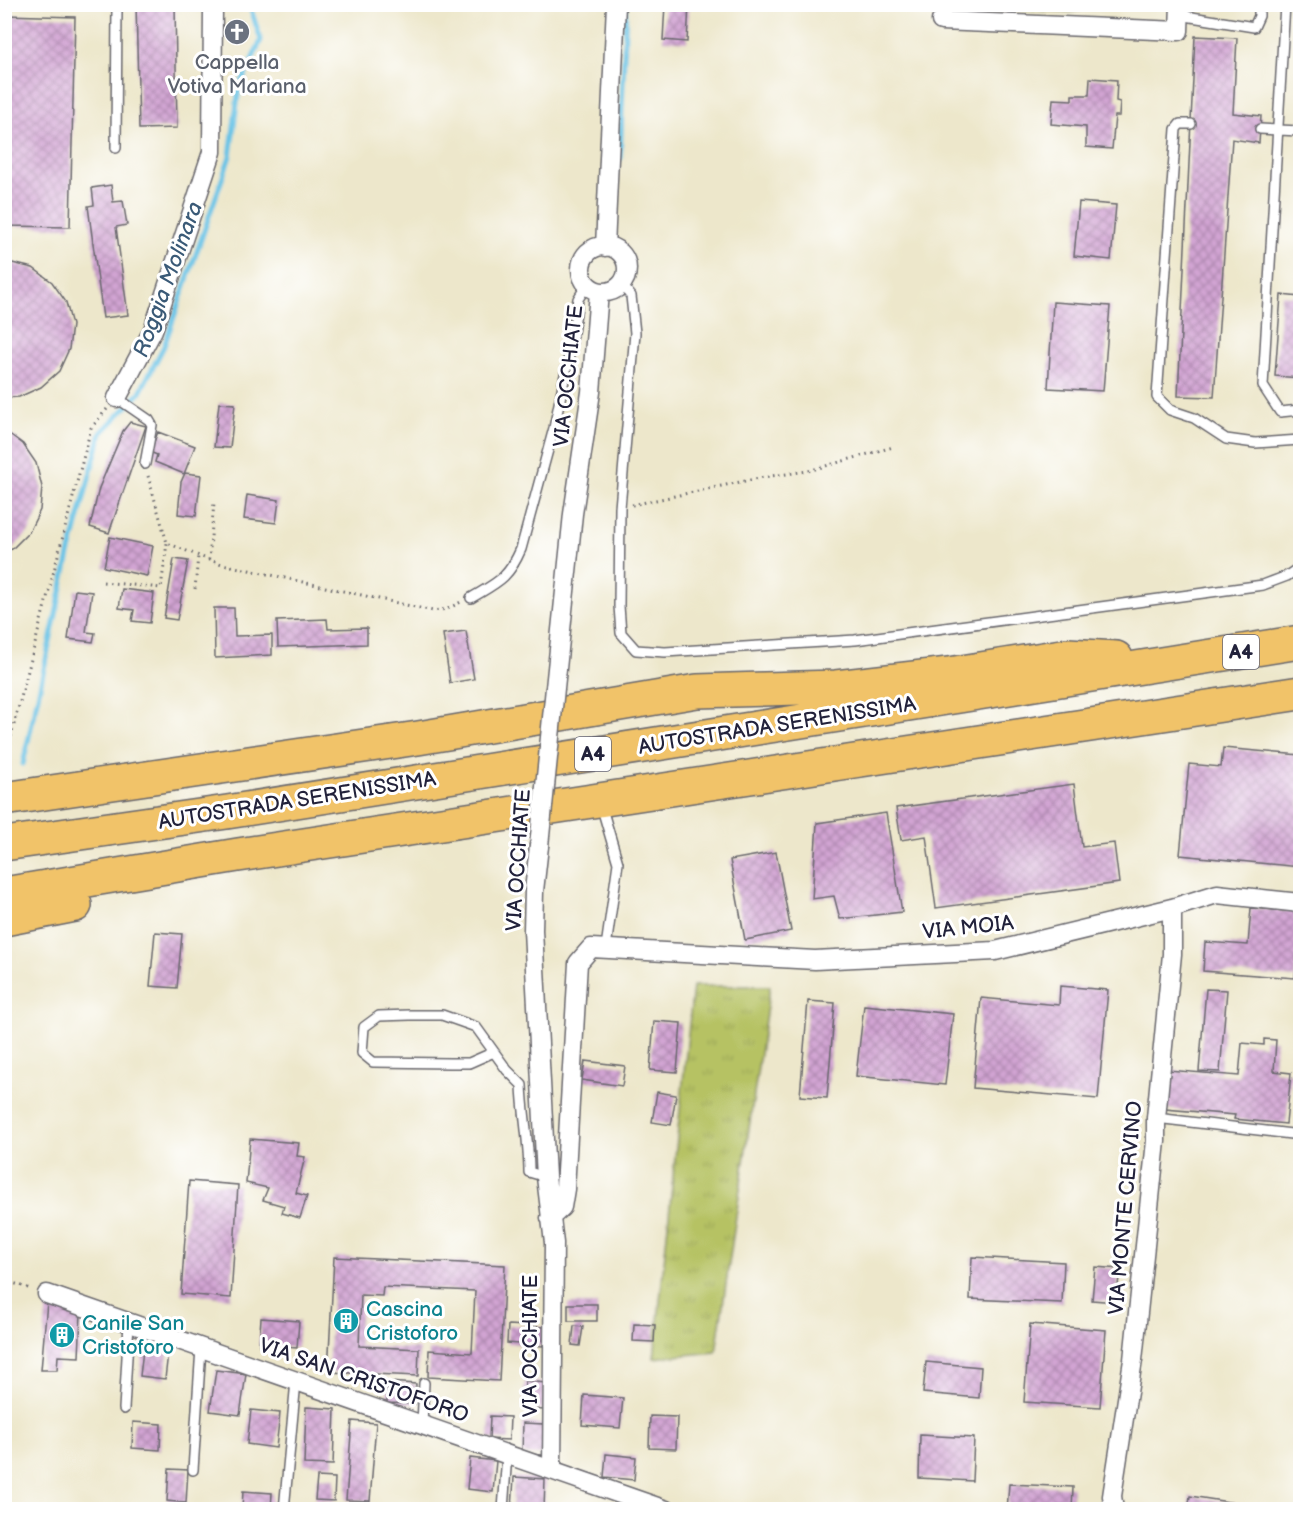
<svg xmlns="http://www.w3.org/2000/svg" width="1305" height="1514" viewBox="0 0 1305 1514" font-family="'Balsamiq Sans',sans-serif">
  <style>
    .grass { fill: url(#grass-tufts); stroke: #6c7250; stroke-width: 1.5 }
    .park { fill: #b6c264; stroke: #6c7250; stroke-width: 1.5 }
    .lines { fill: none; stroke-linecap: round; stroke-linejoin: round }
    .stream { stroke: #68c3e6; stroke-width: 5 }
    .building { fill: url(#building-cross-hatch) }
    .lane-casing { stroke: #69676d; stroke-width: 12 }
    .street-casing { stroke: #69676d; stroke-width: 21 }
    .highway-casing { stroke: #69676d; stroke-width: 36 }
    .path { stroke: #69676d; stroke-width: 3; stroke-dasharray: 1.5 4.5; stroke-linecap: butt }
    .lane { stroke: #fff; stroke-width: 9 }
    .street { stroke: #fff; stroke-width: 18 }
    .highway { stroke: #f1c369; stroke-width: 33 }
    .street-bridge-casing { stroke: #69676d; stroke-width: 21; stroke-linecap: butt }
    .street-bridge { stroke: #fff; stroke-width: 18 }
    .labels { text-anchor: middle; stroke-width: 6; stroke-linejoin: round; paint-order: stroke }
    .shield { fill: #fff; stroke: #646476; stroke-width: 1.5 }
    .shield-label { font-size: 20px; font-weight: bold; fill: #22223b }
    .worship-label { font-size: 21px; fill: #5b616d; stroke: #fff }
    .street-label { font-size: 21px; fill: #22223b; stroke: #fff }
    .culture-label { font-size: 21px; fill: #0d838f; stroke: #fff; text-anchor: start }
    .water-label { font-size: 22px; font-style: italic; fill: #3a5a77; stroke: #fff }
  </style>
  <defs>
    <pattern id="grass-tufts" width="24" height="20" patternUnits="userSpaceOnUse" patternTransform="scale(1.5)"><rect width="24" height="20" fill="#b6c264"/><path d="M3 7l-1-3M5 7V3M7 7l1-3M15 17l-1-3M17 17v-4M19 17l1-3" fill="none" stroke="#9ca658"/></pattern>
    <pattern id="building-cross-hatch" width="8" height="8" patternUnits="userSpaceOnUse" patternTransform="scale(1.5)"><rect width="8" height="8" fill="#d2a4d3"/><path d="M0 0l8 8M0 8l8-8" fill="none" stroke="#aa85ac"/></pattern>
  </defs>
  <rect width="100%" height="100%" fill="#fff"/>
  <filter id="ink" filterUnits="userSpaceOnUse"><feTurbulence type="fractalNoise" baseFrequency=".0167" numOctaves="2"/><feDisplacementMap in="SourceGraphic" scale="12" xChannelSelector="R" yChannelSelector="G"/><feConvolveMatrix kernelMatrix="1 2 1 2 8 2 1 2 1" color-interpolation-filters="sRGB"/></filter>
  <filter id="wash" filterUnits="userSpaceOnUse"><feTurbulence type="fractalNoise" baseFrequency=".008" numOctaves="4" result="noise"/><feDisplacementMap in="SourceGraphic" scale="24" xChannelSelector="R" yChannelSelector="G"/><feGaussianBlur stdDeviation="1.35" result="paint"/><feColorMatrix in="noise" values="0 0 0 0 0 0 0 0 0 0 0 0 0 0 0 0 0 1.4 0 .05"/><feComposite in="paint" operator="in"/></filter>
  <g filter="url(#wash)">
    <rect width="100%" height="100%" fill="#ede7cb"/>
    <path class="grass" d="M693,986H770L716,1352L654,1358Z"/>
    <path class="park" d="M931,5V4L1121,5L1071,12Z"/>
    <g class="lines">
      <path class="stream" d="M620,159L626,4
        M23,764L69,555L101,433L139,394L164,346L230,156L239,88L261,40L249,4"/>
    </g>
    <g id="blocks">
      <path class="building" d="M136,4H175L177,128L139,129Z
        M665,4H689L687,42L663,40Z
        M4,15L75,17L70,227L4,226Z
        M1195,36L1237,38L1233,113L1261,116L1259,143L1232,139L1214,397L1178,396Z
        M1090,78L1117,80L1116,101L1120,102L1119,116H1115L1112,149L1086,147V127L1051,124L1053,99L1072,100V95H1089Z
        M111,185L113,202L123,201L127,225L116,227L128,315L103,318L88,206L94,205L92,188Z
        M1079,202L1116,205L1111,260L1074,256Z
        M4,261L33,268L52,282L66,302L72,325L69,349L59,371L41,387L19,397L4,398Z
        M1281,295L1300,297V378L1275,376Z
        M1053,302L1110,306L1103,391L1048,388Z
        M219,403L235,404L230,448L214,447Z
        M130,422L146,426L109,533L90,527L99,488L123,431Z
        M4,430L23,444L36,463L42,487L40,510L29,532L12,549L4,552Z
        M158,432L195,446L184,474L155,462L157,455L150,452Z
        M185,473L201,475L196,516L178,514L181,482Z
        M247,495L279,500L276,523L244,519Z
        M110,537L153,546L147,576L104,567Z
        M174,559L188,561L177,620L164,618Z
        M122,589L154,593L150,623L132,621L134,610L119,608Z
        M75,590L92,592L86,632L95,633L93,642L68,639Z
        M214,608H234L235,636L272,635V655L215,658Z
        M327,619L328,629L367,628V644L278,647L277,621Z
        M466,631L474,679L450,683L443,634Z
        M1223,748L1300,755V867L1180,855L1189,764L1221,767Z
        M1074,784L1082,847L1114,843L1119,883L936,908L926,836L901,840L896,808Z
        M886,813L902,912L840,919L834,896L812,899L817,823Z
        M776,852L791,931L745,940L730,860Z
        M1251,908L1300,912L1295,978L1203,971L1205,942L1248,945Z
        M155,932L182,934L177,988L150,986Z
        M1060,986L1108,990L1098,1099L973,1088L981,998L1059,1005Z
        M1206,989L1227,990L1220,1072L1199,1071Z
        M808,1001L835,1003L827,1098L800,1096Z
        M864,1005L953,1014L945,1085L856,1076Z
        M654,1021L681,1023L677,1072L650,1070Z
        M1264,1039L1276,1040L1274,1071L1291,1073L1286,1124L1234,1119L1235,1115L1165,1109L1168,1070L1239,1076L1242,1043L1264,1045Z
        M585,1061L625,1066L622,1086L582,1080Z
        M657,1092L676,1095L671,1125L652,1122Z
        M250,1139L299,1143L297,1156L305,1157L296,1193L307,1196L300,1218L282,1213L284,1206L263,1200L268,1188L246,1183Z
        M189,1181L238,1185L231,1298L181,1294Z
        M334,1257L505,1265L499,1381L428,1377L429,1350L472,1353L475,1291L383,1287L382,1296L361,1295L359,1346L419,1349L418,1376L328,1372Z
        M972,1257L1064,1262L1062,1303L970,1299Z
        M1095,1267L1120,1269L1116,1302L1092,1300Z
        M47,1302L81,1313L79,1357L58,1356L57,1370H41Z
        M568,1304H597V1321H568Z
        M261,1318L299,1321L297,1348L259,1345Z
        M634,1324L655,1325L654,1342L633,1341Z
        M1030,1324L1106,1330L1100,1407L1024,1402Z
        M508,1325L544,1327L543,1346L507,1343Z
        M574,1326L583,1327L580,1346L572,1345Z
        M143,1350L168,1353L165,1379L140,1376Z
        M926,1362L981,1367L979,1398L923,1393Z
        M216,1370L246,1374L240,1415L210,1411Z
        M525,1381L546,1383L543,1410L523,1408Z
        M388,1382L416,1384L415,1404L387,1403Z
        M584,1395L623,1398L620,1428L582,1425Z
        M306,1407L335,1409L333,1465L304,1464Z
        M251,1410L280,1413L276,1448L247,1444Z
        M490,1416L510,1417L509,1440L489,1439Z
        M650,1416L677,1417L676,1449L649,1448Z
        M352,1421L376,1423L370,1501L346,1500Z
        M133,1422L161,1424L160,1450L132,1448Z
        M523,1423L544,1424L543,1455L522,1454Z
        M920,1435L974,1438L972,1481L919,1478Z
        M606,1454L636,1457L634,1480L604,1477Z
        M470,1458L496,1461L493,1492L467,1489Z
        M169,1469L188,1470L186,1503L167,1501Z
        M317,1477L335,1478L334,1501L315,1500Z
        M514,1477L545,1479L544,1510L512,1509Z
        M1009,1484L1073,1487L1072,1510H1007Z
        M243,1491L272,1493L271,1510H242Z
        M1190,1496L1267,1508V1510H1188Z
        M420,1504L451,1508V1510H419Z"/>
    </g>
  </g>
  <g filter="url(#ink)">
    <use href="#blocks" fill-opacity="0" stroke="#69676d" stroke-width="1.5"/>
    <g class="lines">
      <g class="lane-casing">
        <path id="lane" d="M1285,4L1263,386L1280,412L1300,410
          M1179,15L1254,27L1259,16V4
          M1191,124H1180L1176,129L1157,397L1170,410L1194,418L1226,439L1255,443L1300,440
          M1260,129L1300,131
          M116,148L117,4
          M621,284L631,296L635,333L620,508L619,606L621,633L636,650L665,652L855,640L1263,585L1287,576L1300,567
          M117,398L149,420L152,425L145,464
          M471,598C498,582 508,579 521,549L554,428L571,346L578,299L587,285
          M601,805L618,863L606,947
          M494,1052L469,1063H450L373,1062L362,1053L364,1027L379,1016L410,1015H442L476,1027L507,1070L522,1085C523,1114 529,1143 529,1172L546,1177
          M1156,1118L1300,1135
          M124,1409L129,1323
          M422,1424L424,1383
          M193,1470L201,1348
          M284,1510L296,1381
          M503,1510L507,1454"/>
      </g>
      <g class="street-casing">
        <path id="street" d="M941,21L1179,31L1180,4
          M581 269a23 23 0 1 1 46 0a23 23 0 1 1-46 0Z
          M605,247L616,4
          M117,398L153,330L212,152L213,4
          M555,688L573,514L591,392L599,292
          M539,846L534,891L533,930L546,1177L554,1243L552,1469
          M550,1218L562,1207L565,1189L578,963L591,948L815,960L995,951L1172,908L1217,894L1300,903
          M47,1294L666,1510
          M1114,1510L1112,1496L1133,1360L1156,1141V1118L1172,954V908"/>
      </g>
      <g class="highway-casing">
        <path id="highway" d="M4,799L418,738L697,691L836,687L949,674L1068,655L1116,658
          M4,844L227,812L1300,642
          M4,894L238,855L1300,693
          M4,919L75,905"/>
      </g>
      <path class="path" d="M148,476L167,543L209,560L222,564L433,611L447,609L461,602
        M632,505L764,477L808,471L893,447
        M209,560L214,503
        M103,582L161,588L167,543
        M195,589L198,556
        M4,753L9,744L91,428L107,409
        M4,1280L31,1289"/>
      <use href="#lane" class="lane"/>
      <use href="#street" class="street"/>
      <use href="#highway" class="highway"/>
      <g class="street-bridge-casing">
        <path id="street-bridge" d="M539,846L555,688"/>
      </g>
      <use href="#street-bridge" class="street-bridge"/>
    </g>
  </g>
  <defs>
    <g id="church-disc" transform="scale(1.35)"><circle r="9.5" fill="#6b7280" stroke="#fff"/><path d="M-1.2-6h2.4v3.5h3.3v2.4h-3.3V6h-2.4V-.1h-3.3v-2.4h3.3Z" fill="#fff"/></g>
    <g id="building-disc" transform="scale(1.35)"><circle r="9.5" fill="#0f9aa8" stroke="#fff"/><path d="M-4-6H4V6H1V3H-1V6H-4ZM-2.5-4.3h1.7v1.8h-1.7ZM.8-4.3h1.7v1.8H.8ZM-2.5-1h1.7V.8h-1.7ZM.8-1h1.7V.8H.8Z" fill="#fff"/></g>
  </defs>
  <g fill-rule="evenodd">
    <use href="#church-disc" x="237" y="32"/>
    <use href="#building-disc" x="346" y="1321"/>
    <use href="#building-disc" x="62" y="1335"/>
  </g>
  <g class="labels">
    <g class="shield">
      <rect x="1223" y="635" width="36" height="34" rx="4.5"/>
      <rect x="575" y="737" width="36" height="34" rx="4.5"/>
    </g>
    <g class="shield-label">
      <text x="1241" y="659">A4</text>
      <text x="593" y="761">A4</text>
    </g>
    <g class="worship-label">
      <text x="237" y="69">Cappella<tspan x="237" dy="24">Votiva Mariana</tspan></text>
    </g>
    <g class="street-label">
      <text transform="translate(568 376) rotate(-84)" y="7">VIA OCCHIATE</text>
      <text transform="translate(777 725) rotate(-9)" y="7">AUTOSTRADA SERENISSIMA</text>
      <text transform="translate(297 800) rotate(-9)" y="7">AUTOSTRADA SERENISSIMA</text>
      <text transform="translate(518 860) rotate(-86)" y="7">VIA OCCHIATE</text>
      <text transform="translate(968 927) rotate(-6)" y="7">VIA MOIA</text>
      <text transform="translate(1125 1208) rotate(-85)" y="7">VIA MONTE CERVINO</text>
      <text transform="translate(530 1346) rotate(-90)" y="7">VIA OCCHIATE</text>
      <text transform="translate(364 1380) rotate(19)" y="7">VIA SAN CRISTOFORO</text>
    </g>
    <g class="culture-label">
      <text x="366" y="1316">Cascina<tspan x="366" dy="24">Cristoforo</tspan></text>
      <text x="82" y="1330">Canile San<tspan x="82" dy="24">Cristoforo</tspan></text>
    </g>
    <g class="water-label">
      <text transform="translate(167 279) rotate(-70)" y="8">Roggia Molinara</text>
    </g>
  </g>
  <rect width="1305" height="1514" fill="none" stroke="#fff" stroke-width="24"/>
</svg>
